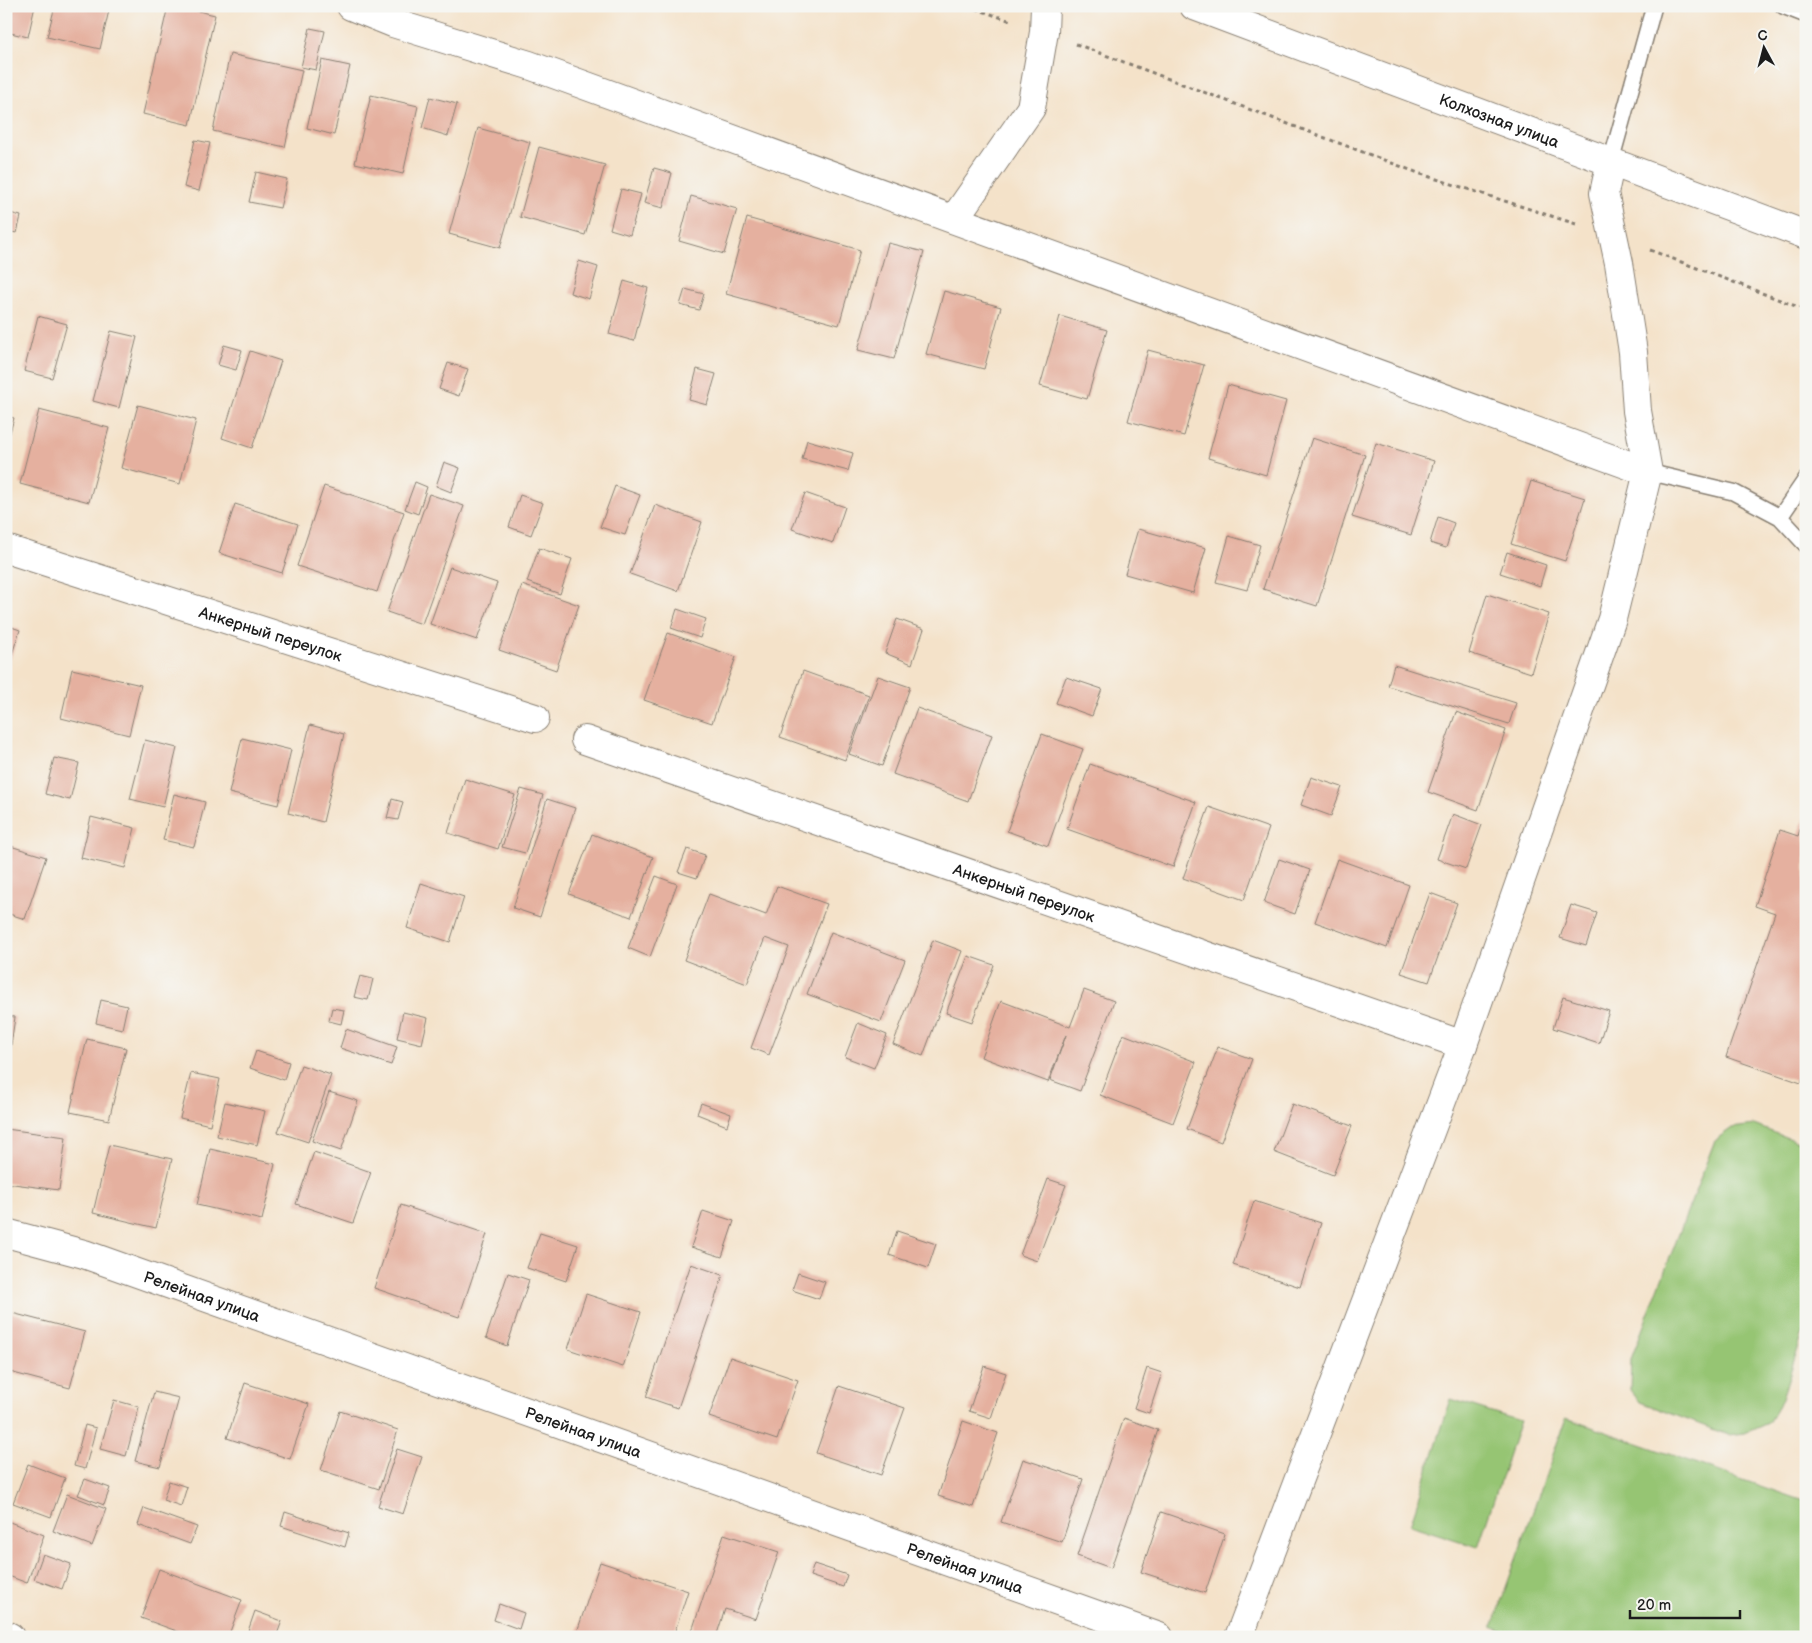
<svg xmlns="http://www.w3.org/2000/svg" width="1812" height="1643" viewBox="0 0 1812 1643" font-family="'Balsamiq Sans',sans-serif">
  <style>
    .green { fill: #96c573; stroke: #597048 }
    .building { fill: #e5b09f }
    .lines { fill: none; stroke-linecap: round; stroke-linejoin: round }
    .service-casing { stroke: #887f72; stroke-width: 18 }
    .minor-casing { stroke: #887f72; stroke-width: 30 }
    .secondary-casing { stroke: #887f72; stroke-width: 30 }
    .path { stroke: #887f72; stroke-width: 3; stroke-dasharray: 4 4; stroke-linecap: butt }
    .service { stroke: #fff; stroke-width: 15 }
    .minor { stroke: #fff; stroke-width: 28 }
    .secondary { stroke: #fff; stroke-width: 28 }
    .labels { text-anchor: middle; stroke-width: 4; stroke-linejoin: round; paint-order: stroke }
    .street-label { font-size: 16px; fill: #1c1c1c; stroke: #f6f6f2 }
  </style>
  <rect width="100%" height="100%" fill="#f6f6f2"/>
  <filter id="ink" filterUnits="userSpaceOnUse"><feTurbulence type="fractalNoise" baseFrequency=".02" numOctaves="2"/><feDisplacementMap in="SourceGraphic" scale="10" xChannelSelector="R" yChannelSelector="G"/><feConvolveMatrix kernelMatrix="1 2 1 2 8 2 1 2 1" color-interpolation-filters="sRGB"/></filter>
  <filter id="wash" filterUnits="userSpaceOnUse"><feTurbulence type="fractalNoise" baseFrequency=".0096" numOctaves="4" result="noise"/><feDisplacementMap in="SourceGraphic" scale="20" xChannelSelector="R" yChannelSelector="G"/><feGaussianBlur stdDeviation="1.12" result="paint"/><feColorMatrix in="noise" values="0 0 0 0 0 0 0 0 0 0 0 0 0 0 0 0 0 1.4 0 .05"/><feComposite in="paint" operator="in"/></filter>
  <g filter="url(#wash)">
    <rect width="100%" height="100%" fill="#f4e2c9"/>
    <path class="green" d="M1754,1125L1806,1145V1324L1782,1399L1768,1423L1745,1433L1728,1435L1640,1402L1630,1390L1631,1359L1715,1140L1732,1128Z
      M1451,1399L1520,1421L1478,1547L1410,1525Z
      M1566,1418L1806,1502V1637H1518L1492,1627Z"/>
    <g id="blocks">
      <path class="building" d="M6,6H35L28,37L6,32Z
        M55,6H110L100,49L47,37Z
        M168,6H177L215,15L190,125L143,114Z
        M310,28L325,31L316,70L301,67Z
        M230,54L302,70L285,147L213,131Z
        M322,60L350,66L334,135L307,128Z
        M371,95L418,106L403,174L355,163Z
        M430,97L457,104L448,136L422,128Z
        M478,128L530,142L500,248L449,234Z
        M195,140L210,143L199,191L184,187Z
        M539,147L605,165L585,235L520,217Z
        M654,168L672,173L663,208L644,203Z
        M256,172L287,179L280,208L249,202Z
        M621,189L641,194L630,235L610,229Z
        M691,196L737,209L724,254L679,241Z
        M6,212L21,216L17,233L6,231Z
        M747,218L860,250L839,325L726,294Z
        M888,243L924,252L894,359L858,350Z
        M579,261L598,267L589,299L570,293Z
        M624,281L648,288L634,341L609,334Z
        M685,289L704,294L699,310L680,305Z
        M944,291L1001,307L984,369L926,354Z
        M38,316L67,324L52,378L24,371Z
        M1060,316L1107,330L1087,399L1040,386Z
        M111,331L137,337L119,408L93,401Z
        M224,345L242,350L236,370L218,365Z
        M1148,350L1204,365L1184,436L1128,421Z
        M250,351L281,361L252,448L222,438Z
        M448,363L468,369L459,396L439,389Z
        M697,369L716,374L707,405L689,400Z
        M1228,385L1286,401L1266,475L1208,458Z
        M138,405L196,420L180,484L121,468Z
        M39,410L109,428L89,502L20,484Z
        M6,416L14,418L7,444H6Z
        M1312,438L1365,455L1317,606L1263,589Z
        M807,440L853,453L848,471L802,459Z
        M1376,443L1434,461L1411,535L1352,517Z
        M444,462L460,468L451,492L436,486Z
        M1531,481L1585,498L1565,561L1511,544Z
        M415,482L427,487L418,514L405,509Z
        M324,486L404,512L377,592L297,566Z
        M615,486L640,495L625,535L600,527Z
        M805,493L845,507L833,543L792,529Z
        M429,494L464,506L422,624L387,612Z
        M520,495L543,503L531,535L509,527Z
        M235,504L298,524L282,573L219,553Z
        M655,505L702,522L678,591L630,574Z
        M1438,517L1454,523L1446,548L1430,543Z
        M1138,529L1206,548L1193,593L1125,574Z
        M1229,536L1260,545L1247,590L1216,582Z
        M539,548L572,559L560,594L527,582Z
        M1507,552L1546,565L1540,586L1500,573Z
        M450,567L497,583L477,640L430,624Z
        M522,585L579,605L556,670L499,650Z
        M1487,594L1549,614L1531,673L1469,653Z
        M677,609L706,619L700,638L671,628Z
        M897,619L924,629L912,664L885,653Z
        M6,625L20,630L7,669H6Z
        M668,633L736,657L712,723L644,700Z
        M1394,665L1516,703L1509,724L1388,686Z
        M72,669L141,685L129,735L61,718Z
        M803,671L869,695L845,760L780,737Z
        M878,676L910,687L882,766L849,754Z
        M1066,677L1102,689L1092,716L1056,703Z
        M917,708L992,735L968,801L893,774Z
        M1456,712L1506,730L1478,810L1428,792Z
        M310,725L344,734L323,822L288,813Z
        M1042,734L1083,749L1048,846L1007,831Z
        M242,738L291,750L278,805L229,793Z
        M145,740L177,748L163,807L130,799Z
        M54,758L79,763L70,800L45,794Z
        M1090,764L1196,802L1173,867L1067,829Z
        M1311,777L1342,787L1331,816L1301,805Z
        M465,779L515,795L498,849L448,833Z
        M521,789L543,795L525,853L502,847Z
        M174,794L205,802L194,847L163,840Z
        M392,799L403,802L398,820L387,818Z
        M547,799L575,808L540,917L513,908Z
        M1209,807L1269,828L1244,900L1183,878Z
        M1453,814L1482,825L1466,869L1437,859Z
        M1805,814L1806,1070L1801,1083L1726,1057L1775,913L1755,906L1780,830L1798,836Z
        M91,817L135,828L125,868L81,858Z
        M592,834L653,857L631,917L569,894Z
        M7,845L46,857L25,919L6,913Z
        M687,849L705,855L697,878L678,872Z
        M1279,859L1310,870L1295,914L1264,903Z
        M1337,859L1409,885L1387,948L1315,922Z
        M656,876L677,884L650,957L628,948Z
        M421,883L464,897L450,942L407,928Z
        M777,886L827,904L769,1055L751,1048L789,947L765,938L747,984L684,960L709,894L766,915Z
        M1430,893L1457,903L1429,982L1401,973Z
        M1571,905L1597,913L1586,946L1560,938Z
        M831,932L905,960L881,1022L807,994Z
        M933,940L962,951L923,1056L893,1044Z
        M968,956L994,965L972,1022L946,1013Z
        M360,976L373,979L368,1000L354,997Z
        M1084,990L1114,1001L1080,1091L1050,1080L1066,1035L1048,1082L981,1057L1001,1001L1070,1027Z
        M1563,997L1609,1011L1599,1043L1553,1028Z
        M101,1000L127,1006L122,1029L96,1023Z
        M332,1008L344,1010L341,1024L329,1021Z
        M403,1012L428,1018L422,1044L397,1038Z
        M6,1016L15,1017L7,1074H6Z
        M858,1023L887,1035L874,1068L845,1057Z
        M346,1029L397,1047L391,1065L340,1048Z
        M1123,1034L1196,1062L1173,1123L1100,1095Z
        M87,1039L126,1048L109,1120L70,1112Z
        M1218,1047L1252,1059L1221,1142L1187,1129Z
        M256,1051L289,1062L284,1080L250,1068Z
        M301,1065L331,1075L308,1142L278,1132Z
        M191,1073L220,1079L210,1125L180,1118Z
        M329,1092L358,1101L341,1151L312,1141Z
        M225,1102L265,1111L257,1145L217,1136Z
        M701,1103L731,1114L727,1126L697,1114Z
        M1292,1104L1352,1126L1333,1175L1274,1152Z
        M6,1129L66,1137L59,1190L6,1183Z
        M109,1145L172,1159L156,1228L93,1213Z
        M210,1149L275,1164L262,1220L197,1205Z
        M314,1152L371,1172L353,1223L296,1204Z
        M1048,1179L1066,1185L1037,1261L1020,1255Z
        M1254,1201L1321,1223L1300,1287L1233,1265Z
        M401,1205L487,1234L459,1317L374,1288Z
        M703,1211L734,1221L722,1257L691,1247Z
        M897,1231L936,1244L928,1268L889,1255Z
        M540,1233L578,1245L566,1281L527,1268Z
        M691,1264L723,1275L678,1408L646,1397Z
        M508,1273L529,1280L507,1346L486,1338Z
        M798,1273L825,1282L819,1299L792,1290Z
        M586,1294L641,1312L623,1367L568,1349Z
        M8,1312L85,1332L70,1388L6,1371Z
        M730,1357L798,1380L777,1440L709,1417Z
        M984,1366L1006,1373L991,1418L969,1411Z
        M1147,1368L1162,1373L1149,1413L1134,1408Z
        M245,1383L309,1404L290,1459L227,1438Z
        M839,1386L905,1408L881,1475L816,1453Z
        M154,1392L179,1398L160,1467L135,1461Z
        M114,1400L139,1407L126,1456L100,1449Z
        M340,1411L398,1430L379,1489L321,1470Z
        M1124,1418L1158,1430L1111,1568L1077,1556Z
        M963,1421L998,1433L973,1507L938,1496Z
        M85,1425L96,1428L85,1469L74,1466Z
        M397,1449L422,1457L403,1514L378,1506Z
        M1023,1459L1083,1479L1062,1542L1001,1522Z
        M28,1464L65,1478L51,1517L13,1503Z
        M85,1479L110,1488L104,1505L78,1495Z
        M169,1481L187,1487L181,1506L163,1500Z
        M67,1494L106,1509L92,1546L53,1531Z
        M144,1508L197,1527L190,1544L138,1525Z
        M285,1512L349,1533L345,1547L281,1526Z
        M1161,1512L1225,1534L1205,1593L1141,1572Z
        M7,1521L44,1535L27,1583L6,1575Z
        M724,1534L779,1552L756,1619L725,1609L716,1637H690Z
        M43,1554L71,1564L62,1589L34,1579Z
        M600,1562L688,1591L673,1637H590L577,1632Z
        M814,1564L847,1575L843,1587L810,1576Z
        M159,1569L242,1600L228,1637H193L141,1618Z
        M499,1604L524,1613L519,1629L494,1620Z
        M255,1611L282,1621L276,1637H246Z"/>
    </g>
  </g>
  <g filter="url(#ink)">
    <use href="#blocks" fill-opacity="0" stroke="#887f72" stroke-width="1"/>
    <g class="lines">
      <g class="service-casing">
        <path id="service" d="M1783,6L1806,15
          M393,23L399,6
          M1611,161L1654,6
          M1648,472L1733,492L1780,517L1806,545
          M1780,517L1806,479"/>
      </g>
      <g class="minor-casing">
        <g id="minor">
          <path d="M351,6L393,23L529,65L1648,472"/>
          <path d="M954,219L1031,108L1044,32L1045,6"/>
          <path id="s1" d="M6,549L535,718"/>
          <path id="s2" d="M585,740L1463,1045"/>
          <path id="s3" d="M6,1233L84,1254L1159,1637"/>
          <path d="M6,1635L10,1637"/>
          <path d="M1239,1637L1463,1045L1612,619L1648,472L1637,411L1633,352L1619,263L1604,193L1611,161"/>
        </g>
      </g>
      <g class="secondary-casing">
        <g id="secondary">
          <path id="s4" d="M1194,6L1806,235"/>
        </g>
      </g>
      <path class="path" d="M968,6L1011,21
        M1076,44L1421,174L1576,224
        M1650,250L1806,310"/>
      <use href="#service" class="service"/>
      <use href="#minor" class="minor"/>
      <use href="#secondary" class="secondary"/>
    </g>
  </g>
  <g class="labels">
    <g class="street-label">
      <text dy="6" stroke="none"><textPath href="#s4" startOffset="326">Колхозная улица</textPath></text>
      <text dy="6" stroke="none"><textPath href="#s1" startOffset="278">Анкерный переулок</textPath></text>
      <text dy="6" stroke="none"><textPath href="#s2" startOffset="465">Анкерный переулок</textPath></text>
      <text dy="6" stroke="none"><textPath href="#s3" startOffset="206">Релейная улица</textPath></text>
      <text dy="6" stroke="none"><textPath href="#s3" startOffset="611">Релейная улица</textPath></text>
      <text dy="6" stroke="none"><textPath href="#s3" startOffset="1016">Релейная улица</textPath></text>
    </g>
  </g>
  <rect width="1812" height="1643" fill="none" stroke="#f6f6f2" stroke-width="25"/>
  <g transform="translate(1764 48) rotate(353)" stroke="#f6f6f2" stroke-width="4" paint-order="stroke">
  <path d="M0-4L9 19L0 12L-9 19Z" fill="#1c1c1c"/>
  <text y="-8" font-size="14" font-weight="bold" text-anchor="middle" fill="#1c1c1c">С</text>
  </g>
  <path d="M1630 1610v8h110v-8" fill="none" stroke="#1c1c1c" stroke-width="2.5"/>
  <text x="1637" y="1610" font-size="15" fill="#1c1c1c" stroke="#f6f6f2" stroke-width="4" paint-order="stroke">20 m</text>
</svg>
